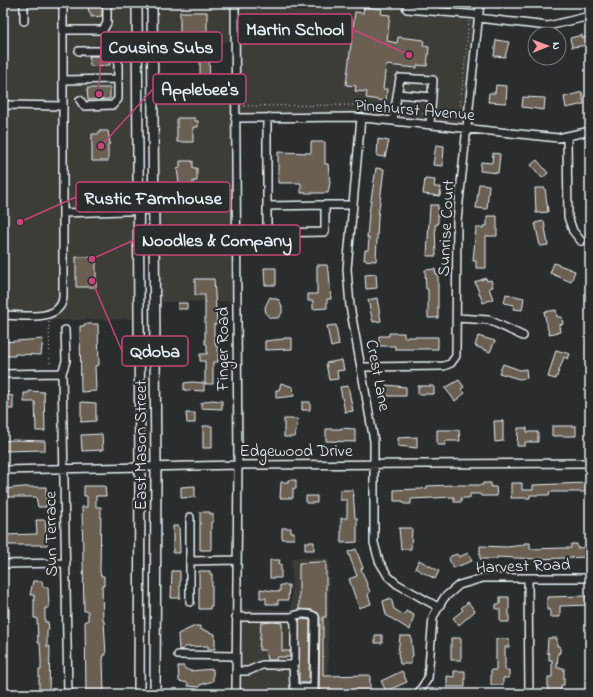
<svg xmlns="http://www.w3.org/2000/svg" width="593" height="697" viewBox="0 0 593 697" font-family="'Indie Flower',sans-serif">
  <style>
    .built { fill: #3d3c38 }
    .building { fill: #6a5e51; stroke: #e8f1f8 }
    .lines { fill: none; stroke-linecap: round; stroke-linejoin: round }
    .minor-casing { stroke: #e8f1f8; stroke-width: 10 }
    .major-casing { stroke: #e8f1f8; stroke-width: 12 }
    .path { stroke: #e8f1f8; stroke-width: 1; stroke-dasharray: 1 3; stroke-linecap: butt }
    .minor { stroke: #2a2d2e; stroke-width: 7 }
    .major { stroke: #2a2d2e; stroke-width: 9 }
    .labels { text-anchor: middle; stroke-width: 4; stroke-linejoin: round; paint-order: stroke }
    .street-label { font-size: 17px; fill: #e8f1f8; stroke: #2a2d2e }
    .leader { fill: none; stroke: #ca437a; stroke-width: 1.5 }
    .callout-dot { fill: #ca437a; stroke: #2a2d2e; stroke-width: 1.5 }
    .callout { fill: #2a2d2e; stroke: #ca437a; stroke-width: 1.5 }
    .callout-label { font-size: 18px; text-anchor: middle; font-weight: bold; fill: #e8f1f8 }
  </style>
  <rect width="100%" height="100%" fill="#2a2d2e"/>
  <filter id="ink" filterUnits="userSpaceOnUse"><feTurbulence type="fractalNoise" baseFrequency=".025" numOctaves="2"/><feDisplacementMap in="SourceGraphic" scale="8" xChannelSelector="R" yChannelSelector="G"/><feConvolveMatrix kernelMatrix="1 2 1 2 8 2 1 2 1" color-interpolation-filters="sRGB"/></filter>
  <g filter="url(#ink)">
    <path class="built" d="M3,3H137L139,319L3,321Z
      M152,3H427V6L479,11L467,129L354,117L236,118L237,301L155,302L153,91L235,92V41L152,43Z
      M292,558H329L328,694H236V609L291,610Z"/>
    <path class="building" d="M92,3H102V16L91,17V13H89L88,4Z
      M364,7L382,9L381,14L390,15L387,41L397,43L398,37L424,40L423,46L429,47L427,66L417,65V68L386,65L383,89H387L386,101L366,98L367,92L355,91L356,86L346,85L355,12L363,13Z
      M180,12H207V33H194V37H180Z
      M582,35V38L590,36V45L572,47L570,38Z
      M496,40L509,42L505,57L494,56Z
      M530,42H535V54L529,53Z
      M200,44H209L210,92H200Z
      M89,56H109L110,65L90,66Z
      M496,85L507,86L506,103L488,102L489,93H495Z
      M87,88H110V99L88,100Z
      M582,92L584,104L566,108L564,97Z
      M523,97L545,98L544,110L522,107Z
      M177,118H195V121H198V127H193V142H177Z
      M99,131H108L110,144H108V161H92V134H99Z
      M378,139L389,141L385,157L377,156Z
      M311,142H325V164H328L330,183L328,193H301V183H278V152L311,153Z
      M436,145L444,146L443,166L433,165Z
      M493,153L500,154L498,173L480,171L481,162L492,163Z
      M537,160L548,173L542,178L531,165Z
      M180,161H193V168H197V181H193V189H180L177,169L180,168Z
      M376,168L384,169L378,217L376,261L364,260L365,250H368L369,238H367L369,213Z
      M425,179L435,180L434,187H441L440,196L423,194Z
      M479,184L489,185L487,209L476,208Z
      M535,188H545L548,212L536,213Z
      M430,205H438V222L437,225H435L436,256H427Z
      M487,216H497V236H486V268H476V261H473L476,228H483V226H487Z
      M544,221L548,245L540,246L535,223Z
      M76,257H96V287H76Z
      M554,263L575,271L571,282L550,273Z
      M317,265H327L328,271H329L331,299H327V308L313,309V301H308V294H317Z
      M264,268H276V285H265Z
      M435,269L436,275H438V318H428V289H426L425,270Z
      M376,274L377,288L366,289L365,275Z
      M486,278L487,281L491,280L493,287L489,288L493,299L483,303L475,282Z
      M195,279H214L217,324H214V335L216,347H218V362H213V384H205V361H200V354H207V344H205V295H195Z
      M506,294L524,298L522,310L513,309L514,305L504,303Z
      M270,297L279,300L282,306V313L278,318H270L266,314L265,307Z
      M377,298L381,321L373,322L368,300Z
      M178,303H187V309H178Z
      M556,310L557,317H562L563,324L559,325L560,332L549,334L544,312Z
      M84,324H98L99,365L95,366L96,391L81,392L80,326H84Z
      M336,325L339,345L331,347L327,326Z
      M389,333H404V337H438V349H395V346H379V336H389Z
      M478,336L495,341L490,352L475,346Z
      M284,338H292V349L265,350V341L284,339Z
      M43,339L41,355L15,354V356H5V354H3V342Z
      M556,350L570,354L568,359L564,357L556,379L548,377Z
      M342,360L344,370L337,371L338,379L329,380L326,363Z
      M503,364L520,370L526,369L527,378L519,379L499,373Z
      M459,380L464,387L461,389L465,393L455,401L445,388Z
      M192,382L204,383V391L184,390V383Z
      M281,383L293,387L294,396L276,398V390H279Z
      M386,385L406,387V396H385Z
      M348,386L353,411L345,412L340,387Z
      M418,386H434V394H418Z
      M29,391L44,392L45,431H36L35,402H24V393H29Z
      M3,392H8V395L13,396V409H3Z
      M211,400L222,401V409L201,408V403Z
      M81,402L96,403V421L81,422Z
      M302,402H310V410H302Z
      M186,413H195V423H187Z
      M284,419H298L295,437H284Z
      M494,421H503V441L495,442Z
      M203,426H212V448H203Z
      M552,426H576V436H552Z
      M341,428L355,429V442L326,441V429H341Z
      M518,428H527V432H538V442H525V446H517Z
      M437,430H459L460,441H445V445H437Z
      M102,434L103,450L82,451L81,435Z
      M417,437V448L398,446V438Z
      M13,440L45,441V450L3,451V441Z
      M288,480H296V489L293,488V498H280L281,482H288Z
      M483,483H491V487H496L497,496H481L480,494H470V498H461V502H454V497L411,499V504H404L403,501H394V490L421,489L427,488V486L453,485H483Z
      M511,483H522V490H533V485L587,483V492H549L550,495H530V498H511Z
      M84,486H105L106,496H96V507H101L100,571L101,576H104V586H102L103,621H104L106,655H104L103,660L104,694H86L85,621H88V611H84L82,507H87V496H84Z
      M195,486V497L181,498V487Z
      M23,487H46V507H38L36,497H3V489Z
      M340,490H353L355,518H357V542L341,543V518H347V500H340Z
      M306,496H317V503H306Z
      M200,512H210V514H213V522H211V550H200Z
      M36,520H45L47,545H3V535L37,534Z
      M173,526H179L180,553H173Z
      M282,528H291V532H294V539H282Z
      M399,528H412L411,549H401Z
      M305,542H314V550H305Z
      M524,543H530V549L564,548H571V544H577V548L589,547V557L537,559L497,557V559H480V546L507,547L524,545Z
      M356,549L363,568L361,569L370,592L368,595L371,604L359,608L349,579L357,576L348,552Z
      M468,553L472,561L453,568L449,559L451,556L457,554L459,557Z
      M270,560H280L279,564H281V578H270Z
      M419,560L439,571L435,579L415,568Z
      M319,562H326V617H323V676L370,675V691H319L320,617L318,613L312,610L299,609V563Z
      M172,571H180V598H171Z
      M199,571H210V574H212V606H210V609H199Z
      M33,581H42L43,587H48L49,608H45V622H48L49,630H47V647L50,646L49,692H39V670H41V660L40,643H38L37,618H34V595H30Z
      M280,585H289L288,600H278V604H266V598H260V589L280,592Z
      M583,596L590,597V605L560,606V617H550V610H547V597Z
      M500,597H509V622H500V609H496V604H500Z
      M391,598L394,609L404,615L406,611L414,615L410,630L386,615L383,601Z
      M468,602L475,611L459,625L453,618L463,610L461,608Z
      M3,609H9V619H3Z
      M301,619L310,620L309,683H299V620Z
      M273,622L282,623V651H290V657H277L276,660H267L265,650H259L261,623Z
      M195,626H200V629L215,634V649H208V646L184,647V649L179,650L178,634Z
      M375,635H382V643H375Z
      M400,636H411L413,656L411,657V664H400L398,653Z
      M451,638H461V660H451Z
      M548,638H557V646H560V653H558L557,668H564V685H561V694H548V677H552V660H549V653H547Z
      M496,639H509V647H505V670H509V678H503V685H491V670H496Z
      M178,666H184V668L190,671L213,669V681L200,685V687L188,686V683L179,681Z
      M402,671L407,682L386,691L381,681Z
      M454,671H465V687H447V676L454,677Z"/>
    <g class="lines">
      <g class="minor-casing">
        <path id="minor" d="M24,3V21
          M63,3V213L154,210
          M235,3L238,465L236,694
          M408,3L407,9L479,15
          M478,18L548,26L590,16
          M63,30H103L107,23V3
          M79,51H111L118,56V99L113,105L84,106L80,100
          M63,80L118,79
          M397,94L432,97
          M3,105L63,106
          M235,118L354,117L558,138L590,131
          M267,118V233L325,232V205H352
          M361,118L347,269L350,306L374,441V543L379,561L388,576L397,584L438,607
          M393,121L400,78L433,80L430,125
          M567,136L568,217L573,231L581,241
          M267,206L325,205
          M3,315C22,315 59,323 63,298V213
          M457,318L489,320L523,336
          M65,330L66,361L62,373L68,694
          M362,367L444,366L451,363L456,356L457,221L480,3
          M3,374L62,373
          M3,470L238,465L590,463
          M190,561L237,560
          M3,564L66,563
          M528,578L529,694
          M190,602V517
          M292,617C298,613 310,613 315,617L314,690
          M178,655L236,656
          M293,664L294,686L298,688H312L315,694
          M236,671H248L262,665H292L295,662V623L292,617H236
          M418,694L428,678L433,617L444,598L459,585L483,578H590"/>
      </g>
      <g class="major-casing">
        <path id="major" d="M137,3L140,467L139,694
          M152,3L156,467L155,694"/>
      </g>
      <path class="path" d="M244,106L353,105L387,109
        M402,110L424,114
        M438,115L458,117L460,109L469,21
        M49,322L50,366"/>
      <use href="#minor" class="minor"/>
      <use href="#major" class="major"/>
    </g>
  </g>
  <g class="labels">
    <g class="street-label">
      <text transform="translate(415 109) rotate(5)" y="6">Pinehurst Avenue</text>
      <text transform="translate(445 228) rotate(-87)" y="6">Sunrise Court</text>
      <text transform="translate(222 349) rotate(-90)" y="6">Finger Road</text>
      <text transform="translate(379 375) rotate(79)" y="6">Crest Lane</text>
      <text transform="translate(140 445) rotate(-90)" y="6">East Mason Street</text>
      <text x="296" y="456">Edgewood Drive</text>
      <text transform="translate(50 534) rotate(-91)" y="6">Sun Terrace</text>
      <text transform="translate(523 565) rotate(-2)" y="6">Harvest Road</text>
    </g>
  </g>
  <path class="leader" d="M409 55L352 29M99 94L101 47M101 146L153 89M20 222L76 197M92 259L134 240M92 281L122 351"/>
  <g class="callout-dot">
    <circle cx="409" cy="55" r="4"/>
    <circle cx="99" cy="94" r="4"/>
    <circle cx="101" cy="146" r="4"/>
    <circle cx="20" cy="222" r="4"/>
    <circle cx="92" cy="259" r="4"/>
    <circle cx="92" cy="281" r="4"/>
  </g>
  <g class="callout">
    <rect x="238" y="14" width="114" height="30" rx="4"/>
    <rect x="101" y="32" width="121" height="30" rx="4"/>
    <rect x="153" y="74" width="93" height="30" rx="4"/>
    <rect x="76" y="182" width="154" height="30" rx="4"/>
    <rect x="134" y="225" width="166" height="30" rx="4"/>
    <rect x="122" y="336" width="66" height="30" rx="4"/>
  </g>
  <g class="callout-label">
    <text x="295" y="35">Martin School</text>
    <text x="161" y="53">Cousins Subs</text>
    <text x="200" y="95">Applebee's</text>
    <text x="153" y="204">Rustic Farmhouse</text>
    <text x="217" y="246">Noodles &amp; Company</text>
    <text x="155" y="357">Qdoba</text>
  </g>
  <rect width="593" height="697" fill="none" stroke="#2a2d2e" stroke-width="16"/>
  <rect x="8" y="8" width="577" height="681" fill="none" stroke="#e8f1f8" stroke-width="1.5" filter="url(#ink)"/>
  <g transform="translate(547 46) rotate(89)"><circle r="19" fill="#2a2d2e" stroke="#767b7f"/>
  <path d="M0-3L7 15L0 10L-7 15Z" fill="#ff9aa2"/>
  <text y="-6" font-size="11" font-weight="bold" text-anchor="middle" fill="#e8f1f8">N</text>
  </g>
</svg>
